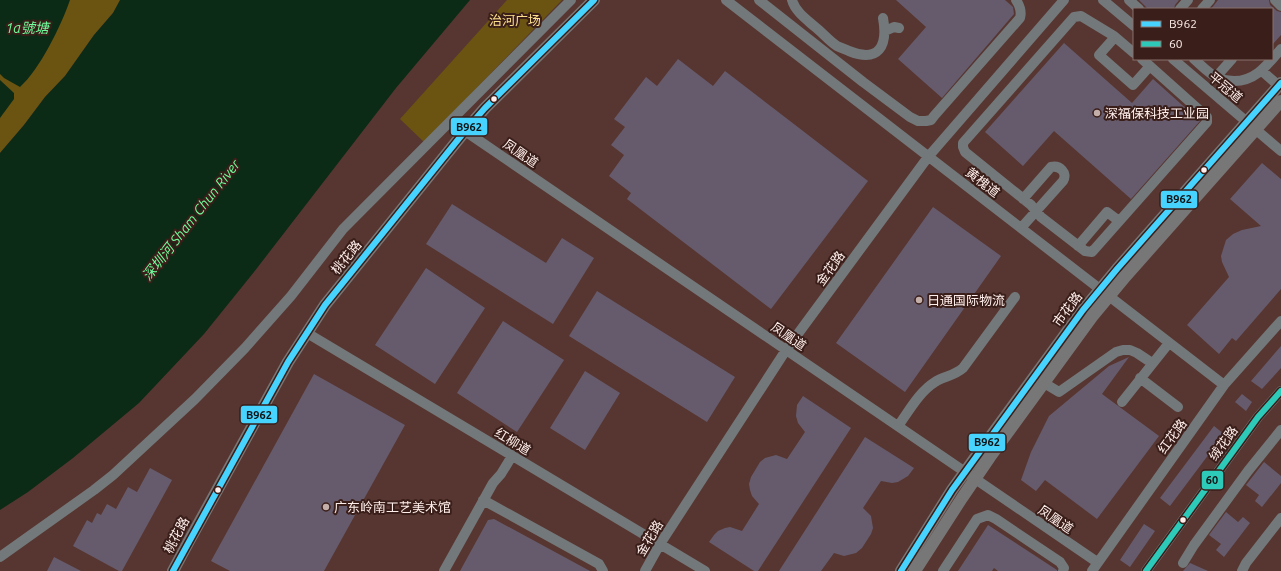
<svg xmlns="http://www.w3.org/2000/svg" width="1281" height="571" viewBox="0 0 1281 571" font-family="Ubuntu,'Noto Sans SC',sans-serif">
  <style>
    .green { fill: #6b5412 }
    .water { fill: #0c2b16 }
    .building { fill: #665b6c }
    .lines { fill: none; stroke-linecap: round; stroke-linejoin: round }
    .minor { stroke: #73787a; stroke-width: 10 }
    .major { stroke: #787777; stroke-width: 12 }
    .bus-1-casing { stroke: #3a1e19; stroke-width: 9 }
    .bus-2-casing { stroke: #3a1e19; stroke-width: 9 }
    .bus-1 { stroke: #46d4ff; stroke-width: 6 }
    .bus-2 { stroke: #2dcaba; stroke-width: 6 }
    .bus-dot { fill: #feeeeb; stroke: #3a1e19; stroke-width: 1.5 }
    .poi-dot { fill: #c4aeaa; stroke: #3a1e19; stroke-width: 1.5 }
    .labels { text-anchor: middle; stroke-width: 4; stroke-linejoin: round; paint-order: stroke }
    .park-label { font-size: 13px; fill: #fde08c; stroke: #3a1e19 }
    .street-label { font-size: 13px; fill: #feeeeb; stroke: #3a1e19 }
    .poi-label { font-size: 13px; fill: #feeeeb; stroke: #3a1e19; text-anchor: start }
    .water-label { font-size: 14px; font-style: italic; fill: #6ffc9b; stroke: #3a1e19 }
    .line-badge { stroke: #3a1e19; stroke-width: 1.5 }
    .pale-badge-label { font-size: 11px; text-anchor: middle; font-weight: bold; fill: #111 }
  </style>
  <rect width="100%" height="100%" fill="#573631"/>
  <path class="green" d="M0,0H284L120,1L113,13L94,35L65,76L45,97L24,125L0,153Z
    M507,0H562L424,142L400,119Z"/>
  <path class="water" d="M0,0H70C61,26 40,69 20,87L4,78L0,74Z
    M120,0H470L396,88L254,272L204,334L139,403L73,458L28,492L0,510V153L24,125L45,97L65,76L94,35L113,13Z
    M0,80L14,93V99L0,118Z"/>
  <path class="building" d="M896,0H1005L1013,7L1014,14L942,98L898,59L926,27Z
    M1139,0H1179L1175,5L1174,9H1148Z
    M1218,0H1269L1270,5L1277,11L1281,12V35L1272,45V9H1211Z
    M1064,43L1132,103L1153,79L1200,121L1131,199L1054,131L1023,166L985,132Z
    M678,59L713,86L725,71L868,181L771,309L627,199L631,193L609,176L624,155L611,145L625,127L614,119L646,77L657,86Z
    M1262,163L1281,179V289L1236,341L1232,338L1219,354L1187,325L1229,277L1222,262L1221,256L1226,240L1233,234L1242,230L1261,226L1230,199Z
    M452,204L546,263L562,238L594,258L553,324L426,244Z
    M933,207L1001,256L905,392L836,343Z
    M426,268L485,308L435,384L375,345Z
    M597,291L735,377L707,422L569,336Z
    M503,321L564,360L517,432L457,393Z
    M1281,346V368L1262,389L1251,381Z
    M1129,357L1102,394L1159,436L1097,519L1045,480L1036,491L1021,480L1031,452L1049,416L1109,366Z
    M585,371L620,393L585,450L550,428Z
    M314,374L405,425L324,571H230L211,561Z
    M1242,394L1252,402L1246,411L1235,402Z
    M803,396L851,428L758,571H754L709,542L714,535L718,531L725,528L730,527L742,531L759,504L752,496L750,490L749,484L751,477L760,462L765,458L776,455L787,459L805,432L798,423L796,416L797,405Z
    M1214,426L1224,434L1170,506L1160,498Z
    M865,437L914,468L908,476L898,482L892,483L881,481L863,508L871,516L873,528L871,534L862,548L856,553L844,556L834,553L821,571H779Z
    M1264,462L1281,476V483L1262,507L1255,501L1259,495L1246,485Z
    M150,468L172,480L122,571H119L73,546L87,520L92,523L97,513L101,515L107,504L116,509L128,487L137,492Z
    M1226,512L1238,522L1243,517L1250,523L1224,557L1216,550L1221,544L1209,535Z
    M494,519L590,571H460L488,520Z
    M1144,524L1155,531L1130,567L1120,560Z
    M988,525L1057,570V571H998L994,568L992,571H958Z
    M54,557L81,571H47Z
    M1190,563L1208,571H1183Z"/>
  <g class="lines">
    <path class="minor" d="M726,0L1224,385
      M759,0L863,82L910,117L918,121H926L931,120L934,116L1020,18C1022,11 1020,6 1016,0
      M792,0C795,11 806,19 814,26C822,32 829,41 837,46C841,48 845,49 849,51C879,63 888,46 883,18
      M1103,0L1134,26
      M1129,0L1139,9
      M1275,0L1281,6
      M1180,9L1188,0
      M1202,9L1210,0
      M885,31L894,27L899,28
      M1115,37L1099,55L1133,85L1150,66
      M1134,53L1114,36L1081,16L1074,17L963,143V147L965,152L1031,205L1041,217L1085,251L1092,252L1207,122V117L1142,59
      M1173,59L1281,151
      M1194,59C1201,65 1209,74 1218,78C1223,80 1229,81 1234,81C1256,81 1268,64 1281,49
      M1262,71L1279,86
      M1216,77L1232,59
      M465,131L1097,562
      M1021,228L1063,181C1068,173 1060,165 1051,167L1023,199
      M1078,246L1107,212L1119,221
      M307,333L705,571
      M1140,378L1178,407
      M1044,383L1059,392L1116,352L1123,350H1130L1137,353L1152,363
      M1122,402L1169,343
      M898,426C909,411 919,392 935,382C944,376 954,376 963,368L1015,297
      M483,500L599,564L603,571
      M0,557L94,490L113,475L195,399L245,348L291,296L343,229L571,0
      M1183,563L1194,545L1248,471L1281,430
      M444,571L493,483L501,474L512,456
      M645,571L660,544L786,350L928,157L1064,0
      M943,571L977,519L988,515L996,519L1060,562L1064,568L1063,571
      M1092,571L1224,385L1281,321
      M1146,571L1258,417L1281,391
      M1242,571L1246,563L1281,518"/>
    <path class="major" d="M173,571L189,541L288,362L325,305L465,131L485,108L594,0
      M901,571L952,490L977,455L1083,310L1117,269L1281,83
      M915,571L962,498L990,457L1092,317L1126,276L1281,101"/>
    <g class="bus-1-casing">
      <path id="bus-1" d="M173,571L288,362L325,305L465,131L485,108L594,0
        M901,571L952,490L1083,310L1117,269L1281,83"/>
    </g>
    <g class="bus-2-casing">
      <path id="bus-2" d="M1146,571L1258,417L1281,391"/>
    </g>
    <use href="#bus-1" class="bus-1"/>
    <use href="#bus-2" class="bus-2"/>
  </g>
  <g class="bus-dot">
    <circle cx="494" cy="99" r="3.5"/>
    <circle cx="1204" cy="170" r="3.5"/>
    <circle cx="218" cy="490" r="3.5"/>
    <circle cx="1183" cy="520" r="3.5"/>
  </g>
  <g class="poi-dot">
    <circle cx="1097" cy="113" r="4"/>
    <circle cx="919" cy="300" r="4"/>
    <circle cx="326" cy="507" r="4"/>
  </g>
  <g class="labels">
    <g class="park-label">
      <text x="515" y="25">治河广场</text>
    </g>
    <g class="street-label">
      <text transform="translate(1226 87) rotate(40)" y="5">平冠道</text>
      <text transform="translate(521 153) rotate(34)" y="5">凤凰道</text>
      <text transform="translate(983 182) rotate(38)" y="5">黄槐道</text>
      <text transform="translate(346 257) rotate(-51)" y="5">桃花路</text>
      <text transform="translate(830 268) rotate(-54)" y="5">金花路</text>
      <text transform="translate(1067 309) rotate(-53)" y="5">市花路</text>
      <text transform="translate(789 336) rotate(34)" y="5">凤凰道</text>
      <text transform="translate(1172 436) rotate(-54)" y="5">红花路</text>
      <text transform="translate(513 441) rotate(31)" y="5">红柳道</text>
      <text transform="translate(1223 443) rotate(-54)" y="5">绒花路</text>
      <text transform="translate(1056 519) rotate(34)" y="5">凤凰道</text>
      <text transform="translate(176 535) rotate(-62)" y="5">桃花路</text>
      <text transform="translate(649 538) rotate(-59)" y="5">金花路</text>
    </g>
    <g class="poi-label">
      <text x="1105" y="118">深福保科技工业园</text>
      <text x="927" y="305">日通国际物流</text>
      <text x="334" y="512">广东岭南工艺美术馆</text>
    </g>
    <g class="water-label">
      <text x="27" y="33">1a號塘</text>
      <text transform="translate(191 220) rotate(-52)" y="5">深圳河 Sham Chun River</text>
    </g>
  </g>
  <g class="line-badge">
    <rect x="450" y="117" width="38" height="19" rx="4" fill="#46d4ff"/>
    <rect x="1160" y="190" width="38" height="19" rx="4" fill="#46d4ff"/>
    <rect x="240" y="405" width="38" height="19" rx="4" fill="#46d4ff"/>
    <rect x="968" y="433" width="38" height="19" rx="4" fill="#46d4ff"/>
    <rect x="1201" y="470" width="23" height="20" rx="4" fill="#2dcaba"/>
  </g>
  <g class="pale-badge-label">
    <text x="469" y="131">B962</text>
    <text x="1179" y="203">B962</text>
    <text x="259" y="419">B962</text>
    <text x="987" y="446">B962</text>
    <text x="1212" y="484">60</text>
  </g>
  <rect x="1133" y="8" width="140" height="52" fill="#3a1e19" stroke="#88716d"/>
  <rect x="1141" y="21" width="20" height="6" fill="#46d4ff" stroke="#88716d"/>
  <text x="1169" y="28" font-size="12" fill="#feeeeb">B962</text>
  <rect x="1141" y="41" width="20" height="6" fill="#2dcaba" stroke="#88716d"/>
  <text x="1169" y="48" font-size="12" fill="#feeeeb">60</text>
</svg>
